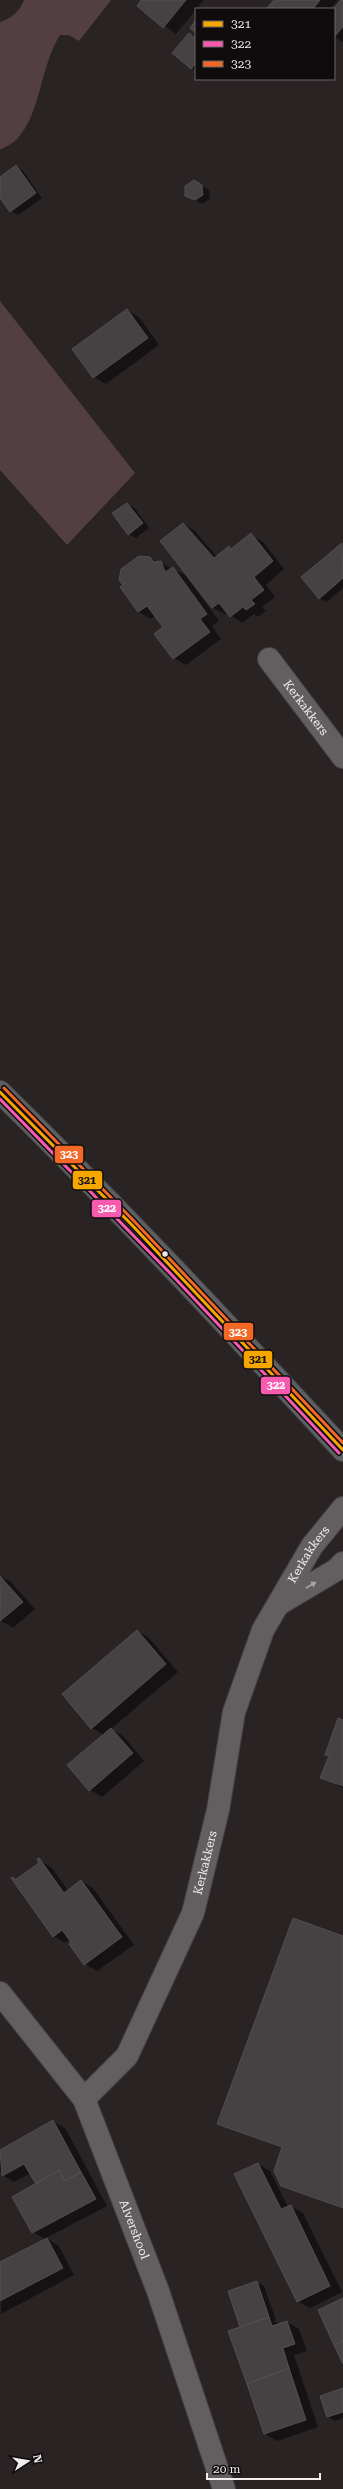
<svg xmlns="http://www.w3.org/2000/svg" width="343" height="2489" viewBox="0 0 343 2489" font-family="'Roboto Serif',serif">
  <style>
    .green { fill: #533f43 }
    .shadow { fill: #0007 }
    .building { fill: #464243; stroke: #534e4f }
    .lines { fill: none; stroke-linecap: round; stroke-linejoin: round }
    .minor-casing { stroke: #464243; stroke-width: 24 }
    .major-casing { stroke: #464243; stroke-width: 24 }
    .minor { stroke: #635e60; stroke-width: 22 }
    .major { stroke: #5d6062; stroke-width: 22 }
    .bus-1-casing { stroke: #100c0d; stroke-width: 6 }
    .bus-2-casing { stroke: #100c0d; stroke-width: 6 }
    .bus-3-casing { stroke: #100c0d; stroke-width: 6 }
    .bus-1 { stroke: #f7a600; stroke-width: 3 }
    .bus-2 { stroke: #f75aaf; stroke-width: 3 }
    .bus-3 { stroke: #f36827; stroke-width: 3 }
    .oneway { fill: #aba5a6 }
    .bus-dot { fill: #f3eced; stroke: #100c0d; stroke-width: 1.5 }
    .labels { text-anchor: middle; stroke-width: 3.5; stroke-linejoin: round; paint-order: stroke }
    .street-label { font-size: 12px; fill: #f3eced; stroke: #100c0d }
    .line-badge { stroke: #100c0d; stroke-width: 1.5 }
    .badge-label { font-size: 11px; text-anchor: middle; font-weight: bold; fill: #fff }
    .pale-badge-label { font-size: 11px; text-anchor: middle; font-weight: bold; fill: #111 }
  </style>
  <rect width="100%" height="100%" fill="#292324"/>
  <path class="green" d="M24,0H111L79,41L69,35H60C40,66 41,115 16,140C12,144 5,147 0,150V22C12,18 19,12 24,0Z
    M0,301L135,473L67,545L0,470Z"/>
  <path class="shadow" d="M143,0H204L176,34L138,6Z
    M275,0H338L330,9H268Z
    M343,0V42L334,37V10Z
    M189,34L196,38V71L192,68Z
    M16,166L23,171L42,198L18,215L11,211L0,197V178Z
    M194,181L209,190L210,199L202,204L186,195Z
    M127,310L139,317L159,345L106,384L94,377Z
    M127,504L135,508L149,528L136,538L128,534Z
    M183,524L195,531L217,557L229,547L233,549L251,535L263,542L284,569L266,585L275,597L262,607L266,611L258,617L254,614L242,623L228,613L225,614L213,608L161,542Z
    M342,544L343,588L326,602L319,598Z
    M150,558L185,575L219,621L212,626L221,639L186,665L174,658L165,627L156,615L151,619L139,612L122,587Z
    M0,1576L11,1582L35,1609L13,1628L0,1620Z
    M137,1631L149,1638L178,1672L111,1729L123,1736L144,1761L102,1797L90,1790L68,1765L104,1735L92,1728Z
    M343,1721V1788L322,1777L329,1757L326,1754Z
    M39,1860L52,1868L68,1891L81,1881L93,1888L134,1945L97,1971L85,1964L70,1939L65,1943L53,1936L13,1878L16,1880L40,1863Z
    M343,1937V2209L282,2185L283,2148L219,2123Z
    M53,2121L65,2128L107,2206L46,2238L59,2246L74,2275L1,2314L0,2263L45,2239L33,2232L37,2185L31,2173L14,2182L2,2175L0,2170V2150Z
    M258,2164L270,2171L288,2207L291,2206L303,2213L342,2292L310,2308L298,2302Z
    M257,2282L264,2286L276,2320L274,2321L280,2324L287,2322L299,2329L307,2351L294,2355L318,2427L277,2441L265,2434L230,2331L242,2327Z
    M343,2389V2418L335,2421L328,2417L321,2397Z"/>
  <path class="building" d="M141,0H186L163,28L137,6Z
    M274,0H320L313,9H266Z
    M341,0H343V27L334,37L333,9Z
    M196,20V33L190,28Z
    M189,33L196,39V63L191,69L172,53Z
    M16,165L36,193L10,212L0,198V177Z
    M194,180L202,185L203,195L195,200L185,196V186Z
    M127,309L148,338L93,378L72,349Z
    M127,503L143,523L128,535L112,513Z
    M183,523L214,558L229,546L231,549L251,533L273,561L254,577L264,590L251,600L255,604L246,610L243,607L230,617L219,603L212,608L160,541Z
    M342,543L343,578L319,599L301,577Z
    M139,556L150,557L154,562L161,561L165,572L173,567L207,614L200,619L210,632L173,659L154,634L163,627L147,606L138,612L120,587L123,585L119,580L121,569Z
    M0,1576L23,1602L0,1621Z
    M137,1630L166,1664L91,1729L62,1694Z
    M338,1718L343,1720V1786L320,1778L329,1756L325,1755Z
    M111,1728L133,1753L89,1791L67,1765Z
    M39,1858L64,1893L81,1880L122,1937L84,1965L69,1944L71,1942L62,1930L53,1937L11,1878L13,1877L15,1880L39,1863L37,1859Z
    M293,1918L343,1936V2208L281,2186L274,2171L282,2147L217,2124Z
    M53,2120L81,2172L65,2181L59,2170L36,2184L24,2164L2,2176L0,2150Z
    M258,2163L281,2209L291,2205L330,2286L297,2302L234,2174Z
    M59,2170L65,2181L81,2172L96,2199L32,2233L12,2197Z
    M47,2238L63,2268L0,2301V2262Z
    M257,2281L269,2317L240,2327L228,2291Z
    M343,2298V2341L334,2345L318,2310Z
    M269,2317L272,2326L287,2321L295,2344L283,2348L289,2368L247,2384L228,2331Z
    M343,2341V2364L334,2345Z
    M289,2368L306,2420L264,2434L247,2384Z
    M343,2388V2412L327,2417L320,2396Z"/>
  <g class="lines">
    <g class="minor-casing">
      <g id="minor">
        <path id="s1" d="M269,659L343,757"/>
        <path d="M279,1604L336,1570L343,1563"/>
        <path id="s2" d="M0,1993L84,2099L158,2291L224,2489"/>
        <path id="s3" d="M84,2099L127,2056L193,1913L218,1810L234,1712L263,1630L312,1546L343,1508"/>
      </g>
    </g>
    <g class="major-casing">
      <path id="major" d="M0,1092C118,1208 231,1329 343,1450"/>
    </g>
    <use href="#minor" class="minor"/>
    <use href="#major" class="major"/>
    <g class="bus-1-casing">
      <path id="bus-1" d="M0,1092L131,1224L343,1450"/>
    </g>
    <g class="bus-2-casing">
      <path id="bus-2" d="M0,1099L170,1273L339,1453"/>
    </g>
    <g class="bus-3-casing">
      <path id="bus-3" d="M4,1088L134,1221L343,1443"/>
    </g>
    <use href="#bus-1" class="bus-1"/>
    <use href="#bus-2" class="bus-2"/>
    <use href="#bus-3" class="bus-3"/>
  </g>
  <defs><path id="oneway-solid" d="M-6-.8H1V-3.2L6.5 0L1 3.2V.8H-6Z"/></defs>
  <use class="oneway" href="#oneway-solid" transform="translate(311 1585) rotate(-31)"/>
  <circle class="bus-dot" cx="165" cy="1254" r="3.5"/>
  <g class="labels">
    <g class="street-label">
      <text dy="4" stroke="none"><textPath href="#s1" startOffset="61">Kerkakkers</textPath></text>
      <text dy="4" stroke="none"><textPath href="#s3" startOffset="599">Kerkakkers</textPath></text>
      <text dy="4" stroke="none"><textPath href="#s3" startOffset="270">Kerkakkers</textPath></text>
      <text dy="4" stroke="none"><textPath href="#s2" startOffset="275">Alvershool</textPath></text>
    </g>
  </g>
  <g class="line-badge">
    <rect x="54" y="1145" width="30" height="19" rx="4" fill="#f36827"/>
    <rect x="72" y="1170" width="31" height="20" rx="4" fill="#f7a600"/>
    <rect x="91" y="1199" width="31" height="19" rx="4" fill="#f75aaf"/>
    <rect x="223" y="1322" width="31" height="19" rx="4" fill="#f36827"/>
    <rect x="243" y="1350" width="30" height="19" rx="4" fill="#f7a600"/>
    <rect x="260" y="1376" width="31" height="19" rx="4" fill="#f75aaf"/>
  </g>
  <g class="badge-label">
    <text x="69" y="1158">323</text>
    <text x="107" y="1212">322</text>
    <text x="238" y="1336">323</text>
    <text x="276" y="1389">322</text>
  </g>
  <g class="pale-badge-label">
    <text x="87" y="1184">321</text>
    <text x="258" y="1363">321</text>
  </g>
  <rect x="195" y="8" width="140" height="72" fill="#100c0d" stroke="#6b6667"/>
  <rect x="203" y="21" width="20" height="6" fill="#f7a600" stroke="#6b6667"/>
  <text x="231" y="28" font-size="12" fill="#f3eced">321</text>
  <rect x="203" y="41" width="20" height="6" fill="#f75aaf" stroke="#6b6667"/>
  <text x="231" y="48" font-size="12" fill="#f3eced">322</text>
  <rect x="203" y="61" width="20" height="6" fill="#f36827" stroke="#6b6667"/>
  <text x="231" y="68" font-size="12" fill="#f3eced">323</text>
  <g transform="translate(28 2461) rotate(78)" stroke="#100c0d" stroke-width="3" paint-order="stroke">
  <path d="M0-3L7 15L0 10L-7 15Z" fill="#f3eced"/>
  <text y="-6" font-size="11" font-weight="bold" text-anchor="middle" fill="#f3eced">N</text>
  </g>
  <path d="M207 2473v6h113v-6" fill="none" stroke="#f3eced" stroke-width="2"/>
  <text x="213" y="2473" font-size="12" fill="#f3eced" stroke="#100c0d" stroke-width="3" paint-order="stroke">20 m</text>
</svg>
